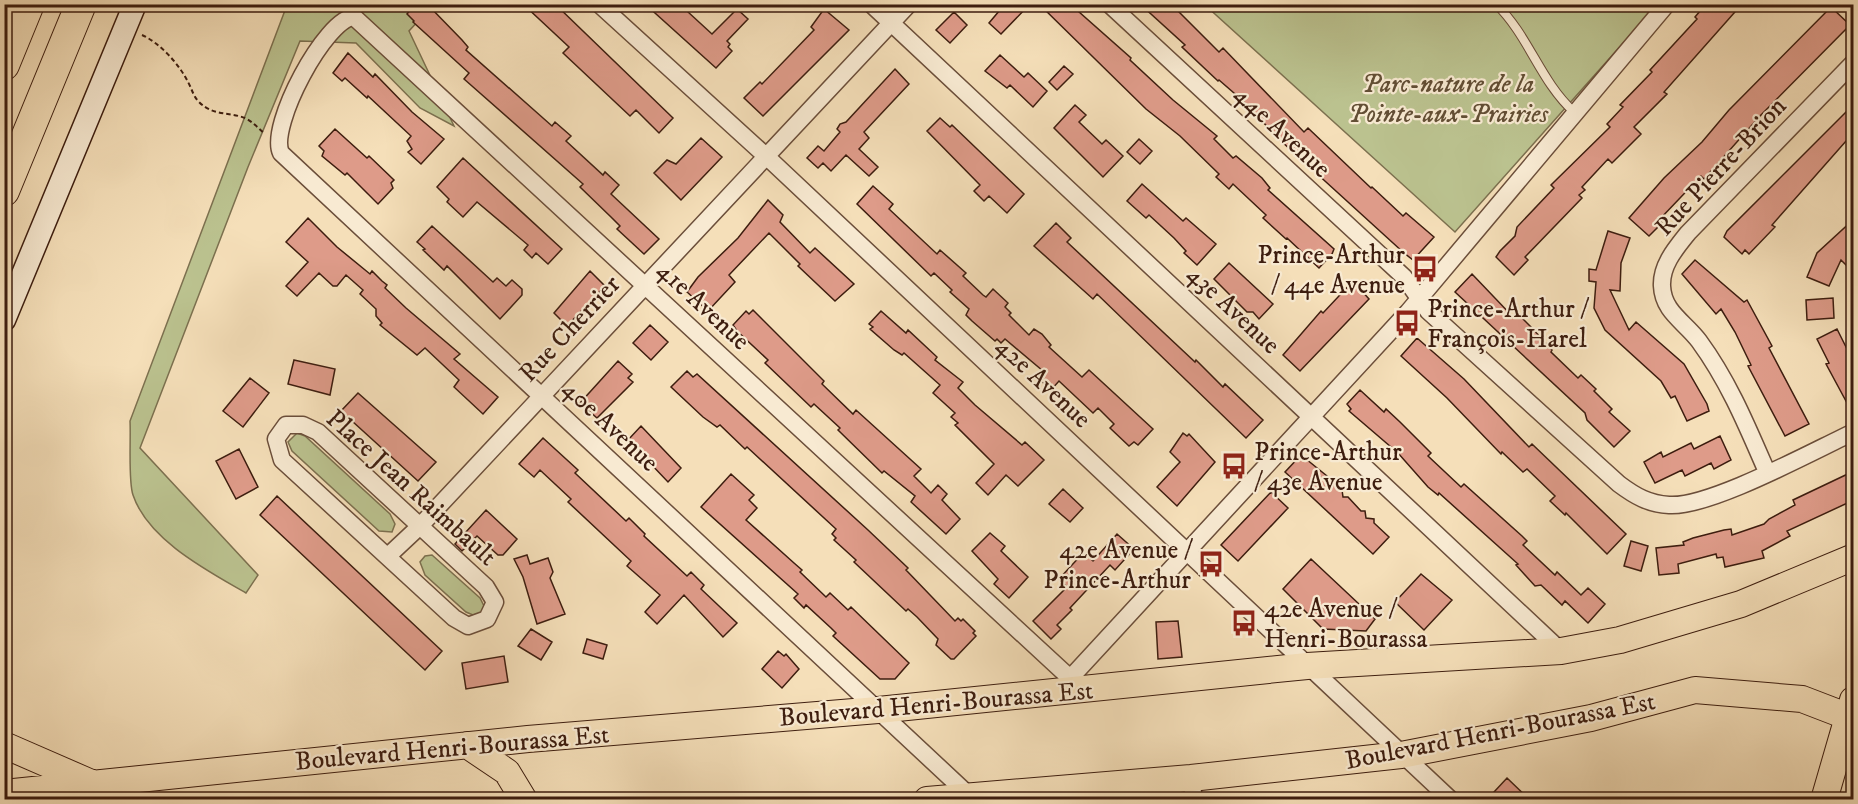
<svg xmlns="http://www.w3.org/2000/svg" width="1858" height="804" viewBox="0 0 1858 804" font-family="'IM FELL DW Pica',serif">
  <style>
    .green { fill: #bbc28f; stroke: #7c704f; stroke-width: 1.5 }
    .building { fill: #de9b89; stroke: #3d1d0f; stroke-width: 1.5 }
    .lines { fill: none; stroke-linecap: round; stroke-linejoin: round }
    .service-casing { stroke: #6b4e3a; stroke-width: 10 }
    .minor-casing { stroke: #6b4e3a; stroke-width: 19 }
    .secondary-casing { stroke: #3d1d0f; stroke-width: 25 }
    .primary-casing { stroke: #3d1d0f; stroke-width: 28 }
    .motorway-casing { stroke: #3d1d0f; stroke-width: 32 }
    .path { stroke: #3d1d0f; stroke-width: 2; stroke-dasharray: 4.5 3; stroke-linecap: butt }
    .service { stroke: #f8ead2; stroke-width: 8 }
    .minor { stroke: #f8ead2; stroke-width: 16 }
    .secondary { stroke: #f8ead2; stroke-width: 22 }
    .primary { stroke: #f5dfb9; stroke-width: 26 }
    .motorway { stroke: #f5dfb9; stroke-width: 30 }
    .labels { text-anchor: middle; stroke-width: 4.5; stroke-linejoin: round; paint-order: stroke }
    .park-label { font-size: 26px; font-style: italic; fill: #634f35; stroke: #f8ead2 }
    .street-label { font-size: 26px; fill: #3d1d0f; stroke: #f8ead2 }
    .poi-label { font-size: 26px; fill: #3d1d0f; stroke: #f8ead2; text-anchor: start }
  </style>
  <rect width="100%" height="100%" fill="#f5dfb9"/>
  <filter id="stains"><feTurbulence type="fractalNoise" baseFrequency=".00333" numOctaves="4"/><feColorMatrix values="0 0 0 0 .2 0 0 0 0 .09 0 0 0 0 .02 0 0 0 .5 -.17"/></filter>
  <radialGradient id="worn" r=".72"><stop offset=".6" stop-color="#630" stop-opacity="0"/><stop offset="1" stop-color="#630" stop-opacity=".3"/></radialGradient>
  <path class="green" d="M287,5H433L409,31L454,126L420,108L356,43L300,41L248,167L140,448L258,575L246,593C208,571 148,540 133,495C128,481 131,438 130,421Z
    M1205,5H1657L1455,232Z
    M297,433L305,436L390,514L395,524L392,532L379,531L292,451L288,442Z
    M432,555L480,598L484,606L482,613L473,615L466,612L425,575L420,562L425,556Z"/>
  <path class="building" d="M415,4H427L462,40L468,47L466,50L552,126L555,122L571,136L566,141L603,175L605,172L619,185L611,194L659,239L644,254L617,229L620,226L611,217L580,187L583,184L464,79L469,73L413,22L414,21L407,14Z
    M523,4H555L673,118L659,133L636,110L630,116L563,53L569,47Z
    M645,4H694L688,12L712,34L737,9L748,19L727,41L730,44L728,47L732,51L716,68Z
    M1005,4H1030L1001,34L989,23Z
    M1039,4H1070L1131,58L1130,60L1173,100L1217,136L1214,139L1233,158L1236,156L1262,178L1270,188L1268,190L1334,249L1332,254L1319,268L1287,238L1286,239L1263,218L1266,215L1233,184L1229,189L1216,177L1219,174L1180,136L1146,109Z
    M1140,4H1171L1219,52L1223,48L1304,132L1308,128L1371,188L1372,187L1403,216L1406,213L1434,237L1413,260L1404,253L1281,141L1242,100L1219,80L1218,81L1182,47L1185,45Z
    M1706,4H1742L1664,92L1667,94L1634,127L1641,134L1612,163L1608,159L1582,187L1585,190L1579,195L1582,198L1525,257L1528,260L1514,275L1496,257L1500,251L1515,236L1517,227L1554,188L1551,185L1610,127L1607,124L1623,107L1620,105L1652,72L1650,70L1697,19L1695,17Z
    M1831,7L1850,25L1760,116L1704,179L1701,176L1659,220L1662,223L1649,236L1629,218L1664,178L1702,142L1729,110Z
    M824,9L849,30L763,116L744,98L760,82L762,84L814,30L811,27Z
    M954,12L967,25L950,43L936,30Z
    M348,53L373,77L375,74L412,112L444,139L421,164L408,152L412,149L407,141L411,136L368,96L367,98L345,78L342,81L333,73Z
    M1000,55L1024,77L1028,73L1047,91L1033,107L1010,85L1007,88L985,71Z
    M1064,66L1073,74L1057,90L1049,82Z
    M895,69L909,84L864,132L869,138L859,149L878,167L869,176L846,155L831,171L823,163L818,168L807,158L818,146L824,151L840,132L837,129L840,124L846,122Z
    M1854,104V132L1772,225L1775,227L1749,254L1745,250L1742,254L1724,237L1727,231Z
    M1075,105L1086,115L1079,122L1102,144L1106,140L1123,156L1103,177L1054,128Z
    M940,118L950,127L952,125L1024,194L1007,213L989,196L984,201L974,191L980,185L927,131Z
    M335,129L367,158L369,156L394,180L391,183L393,188L378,204L347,173L345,175L322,156L324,151L319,146Z
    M701,138L722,157L681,200L654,173L667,160L676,164Z
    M1139,139L1152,151L1140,164L1127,152Z
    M463,158L562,249L548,264L536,253L532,258L524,250L528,245L477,202L463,217L447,202L449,199L437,187Z
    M1142,184L1183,221L1186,218L1216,244L1197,265L1184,253L1186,251L1174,238L1149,215L1146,218L1127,201Z
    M873,186L893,204L889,209L937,254L940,250L966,273L963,276L983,295L986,297L993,289L1008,303L1005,307L1011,313L1009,315L1029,335L1034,329L1042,334L1051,345L1049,347L1082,377L1089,370L1153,429L1138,445L1134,442L1129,446L1110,428L1114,424L1098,408L1093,413L1059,381L1051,390L1037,377L1043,371L1005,339L1001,343L997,339L995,341L972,321L966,315L969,309L950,292L952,290L934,273L931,276L857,204Z
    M768,200L783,215L780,222L810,253L815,248L854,284L835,301L798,266L800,264L769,233L729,275L735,282L708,311L687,292L698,277L738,238Z
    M308,218L337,247L370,274L372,271L382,281L387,285L385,288L406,308L460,354L454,359L498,397L483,414L454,387L459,380L425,348L417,355L380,325L382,323L376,316V309L360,294L363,290L346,275L337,286H333L319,273L297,296L286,286L308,262L286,242Z
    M1854,219V257L1846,265L1841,260L1829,286L1807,277L1817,253Z
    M1056,223L1071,238L1067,242L1195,362L1196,360L1223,387L1225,384L1263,420L1246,438L1097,294L1093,299L1034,246Z
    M432,226L493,282L497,278L506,286L512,280L522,289V295L500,319L447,266L444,270L423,250L425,249L417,242Z
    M1608,231L1630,238L1621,263L1620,291L1610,290L1629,330L1636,322L1684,364L1707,404L1709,411L1687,421L1675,396L1671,398L1661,381L1605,330L1594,308L1596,282L1589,281V269L1596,270Z
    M1695,260L1744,302L1747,300L1772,346L1769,348L1809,424L1785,436L1748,366L1751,365L1735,332L1721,309L1716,314L1682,274Z
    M1229,263L1273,304L1259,319L1253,312H1247L1214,279Z
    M590,271L605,286L567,326L554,313Z
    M1472,274L1514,318L1518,314L1532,328L1552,350L1551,352L1578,378L1581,375L1596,389L1594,391L1612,409L1609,412L1630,431L1614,447L1587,420L1585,413L1455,292Z
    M1353,281L1369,299L1300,371L1283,355L1321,311L1323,313Z
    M1833,298L1834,318L1807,320L1806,300Z
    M753,310L824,381L822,384L853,414L856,410L921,469L914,476L931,493L938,485L947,494L942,500L960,519L946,534L911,502L915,496L884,471L882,473L838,430L840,428L814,404L811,407L765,363L768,360L737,331L733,325L746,311L749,314Z
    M881,311L906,333L908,330L937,357L935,360L963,382L958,388L975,405L1022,445L1025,442L1044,460L1018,486L1006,475L988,495L976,483L994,464L955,425L958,423L951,417L955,413L933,393L940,385L904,353L902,355L894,350L870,329L873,327L869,324Z
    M650,325L668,342L651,360L633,343Z
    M1837,329L1849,353L1854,350V416L1826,364L1829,363L1817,339Z
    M1417,338L1464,379L1529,447L1532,444L1626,534L1607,554L1566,513L1565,515L1550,501L1555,496L1527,469L1523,472L1502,452L1501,454L1447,398L1401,356Z
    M294,360L335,369L330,395L288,384Z
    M618,361L632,374L628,378L633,382L597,418L580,403Z
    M687,371L693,377L697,374L868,530L908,568L906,570L955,621L958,618L961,621L963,619L975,631L973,633L976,636L954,659H951L936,645L938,639L917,617L908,609L906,611L854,562L856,560L834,540L836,538L832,534L836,529L747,447L745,449L720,425L717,427L703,417L671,387Z
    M250,378L269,393L243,427L223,411Z
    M1360,390L1384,412L1386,409L1400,422L1431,453L1428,456L1461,487L1464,484L1522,536L1527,541L1523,545L1555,575L1557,572L1581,595L1588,588L1605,604L1588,623L1565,601L1562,605L1541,585L1535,586L1516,565L1518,564L1439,493L1438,495L1428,487L1398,453L1349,411L1351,409L1347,404Z
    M358,393L436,462L418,481L341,411Z
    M641,426L681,468L668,482L628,440Z
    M1183,433L1187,436L1189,434L1215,462L1177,506L1157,487L1180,462L1170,452Z
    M1720,436L1731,460L1714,469L1711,463L1685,476L1682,470L1655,483L1644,462L1661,452L1663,457L1691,443L1694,449Z
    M543,438L578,470L575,473L626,521L629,518L645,534L644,536L687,576L691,572L704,585L701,589L737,623L723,637L684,595L657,624L645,612L660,595L627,566L631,561L568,502L571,499L540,470L534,477L519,464Z
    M239,449L258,487L236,499L216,461Z
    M1301,455L1327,476L1338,490H1342L1343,497H1348L1361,511H1365L1366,518L1374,519V523L1389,537L1373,554L1285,472Z
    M1854,471V500L1787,531L1790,536L1762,551L1764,558L1725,567L1723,557L1717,558L1716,554L1678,564L1679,573L1659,575L1656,548L1684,545L1683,542L1693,538L1724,530L1731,529L1732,535L1764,524L1769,519L1795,505L1793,500Z
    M731,474L754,495L749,500L757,508L746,520L794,563L802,570L800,572L826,597L830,593L848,610L851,607L909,663L895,679H880L833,636L836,633L831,628L806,605L804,608L794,598L798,594L701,507Z
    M1063,489L1083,508L1070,522L1049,504Z
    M1271,492L1288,508L1238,561L1221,545Z
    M277,496L442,651L425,670L260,515Z
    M486,510L517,539L503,555H498L477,536L462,551L455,544Z
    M990,533L1005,546L1001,551L1028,577L1009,598L994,584L998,579L972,551Z
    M1117,534L1134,549L1115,570L1110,565L1070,608L1072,610L1057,625L1061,629L1051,639L1033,621L1067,587L1059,579L1084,552L1093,561Z
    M1631,541L1648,546L1641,571L1624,566Z
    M527,555L530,564L548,558L553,572L550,578L565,614L537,624L523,577L514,559Z
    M1311,559L1375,619L1366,631L1323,629L1283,589Z
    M1421,574L1452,600L1424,630L1395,602Z
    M1178,621L1182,657L1158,659L1156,622Z
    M531,629L552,642L541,660L518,646Z
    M587,639L607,645L603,659L583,653Z
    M778,651L784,656L786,654L799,669L782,688L762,669Z
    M504,656L508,682L466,689L462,663Z
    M1507,778L1530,800H1501L1494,792Z"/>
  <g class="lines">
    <g class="service-casing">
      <path id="service" d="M1496,4C1529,36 1540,81 1574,112"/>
    </g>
    <g class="minor-casing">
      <path id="minor" d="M599,4L767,157L1451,800
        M871,4L1561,651
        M1109,4L1404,277L1428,311L1619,484C1635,496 1649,504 1669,505C1709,508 1813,451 1854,432
        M286,425H303L318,432L486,587L495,602L487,619L468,626L454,618L282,460L276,439Z
        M1767,472C1747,426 1729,382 1699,341C1685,322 1663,312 1662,286C1661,265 1676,248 1688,233L1854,62
        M388,556L420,526L909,4
        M1063,686L1408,312L1667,4
        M1191,778L1194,800
        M973,799L281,153C268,126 326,18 354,17L1070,678"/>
    </g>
    <g class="secondary-casing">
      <path id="secondary" d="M4,320L135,4"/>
    </g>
    <g class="primary-casing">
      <path id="primary" d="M4,745L89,782
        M467,745L507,772L524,800
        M4,793L528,739L878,710L1307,666L1561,651L1620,640L1741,604L1854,557
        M927,800L1191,778L1401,755L1591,718L1695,690L1802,699L1854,719
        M1824,800L1853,700"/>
    </g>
    <g class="motorway-casing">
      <path id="motorway" d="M4,65L29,4
        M4,191L81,4"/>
    </g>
    <path class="path" d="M142,35C160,43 179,64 188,82C192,89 193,96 199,102C214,117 230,111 247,119C254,123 259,129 265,134"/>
    <use href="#service" class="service"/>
    <use href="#minor" class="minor"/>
    <use href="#secondary" class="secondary"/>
    <use href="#primary" class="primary"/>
    <use href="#motorway" class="motorway"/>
  </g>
  <defs>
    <g id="bus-bare" transform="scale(2.07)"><path d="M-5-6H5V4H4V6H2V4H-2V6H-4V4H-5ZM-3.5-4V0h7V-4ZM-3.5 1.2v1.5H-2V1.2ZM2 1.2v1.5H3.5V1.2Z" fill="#8f2418" stroke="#f8ead2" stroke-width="2.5" paint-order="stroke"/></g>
  </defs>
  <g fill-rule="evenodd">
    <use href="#bus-bare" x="1425" y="269"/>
    <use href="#bus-bare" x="1407" y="323"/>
    <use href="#bus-bare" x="1234" y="466"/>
    <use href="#bus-bare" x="1211" y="564"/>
    <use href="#bus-bare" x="1244" y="623"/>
  </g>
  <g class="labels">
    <g class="park-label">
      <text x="1448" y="92">Parc-nature de la<tspan x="1448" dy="30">Pointe-aux-Prairies</tspan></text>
    </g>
    <g class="street-label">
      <text transform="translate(1283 131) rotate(43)" y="9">44e Avenue</text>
      <text transform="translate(1720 166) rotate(-47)" y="9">Rue Pierre-Brion</text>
      <text transform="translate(704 305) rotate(43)" y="9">41e Avenue</text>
      <text transform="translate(1234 309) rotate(43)" y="9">43e Avenue</text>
      <text transform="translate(569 328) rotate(-47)" y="9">Rue Cherrier</text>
      <text transform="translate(1044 382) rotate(43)" y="9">42e Avenue</text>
      <text transform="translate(611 425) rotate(43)" y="9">40e Avenue</text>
      <text transform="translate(412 487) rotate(42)" y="9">Place Jean Raimbault</text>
      <text transform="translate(936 703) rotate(-5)" y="9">Boulevard Henri-Bourassa Est</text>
      <text transform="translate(1500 730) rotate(-11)" y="9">Boulevard Henri-Bourassa Est</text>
      <text transform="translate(452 747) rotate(-5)" y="9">Boulevard Henri-Bourassa Est</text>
    </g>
    <g class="poi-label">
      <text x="1405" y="263" text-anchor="end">Prince-Arthur<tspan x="1405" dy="30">/ 44e Avenue</tspan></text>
      <text x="1427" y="317">Prince-Arthur /<tspan x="1427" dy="30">François-Harel</tspan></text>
      <text x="1254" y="460">Prince-Arthur<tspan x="1254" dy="30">/ 43e Avenue</tspan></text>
      <text x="1191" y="558" text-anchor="end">42e Avenue /<tspan x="1191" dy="30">Prince-Arthur</tspan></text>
      <text x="1264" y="617">42e Avenue /<tspan x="1264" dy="30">Henri-Bourassa</tspan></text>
    </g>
  </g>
  <rect width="1858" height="804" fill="none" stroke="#f5dfb9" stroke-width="24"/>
  <rect x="6" y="6" width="1846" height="792" fill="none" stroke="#3d1d0f" stroke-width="3"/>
  <rect x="12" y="12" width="1834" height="780" fill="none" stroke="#3d1d0f" stroke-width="1.5"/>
  <rect width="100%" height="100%" filter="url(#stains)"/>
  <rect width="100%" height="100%" fill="url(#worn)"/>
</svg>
